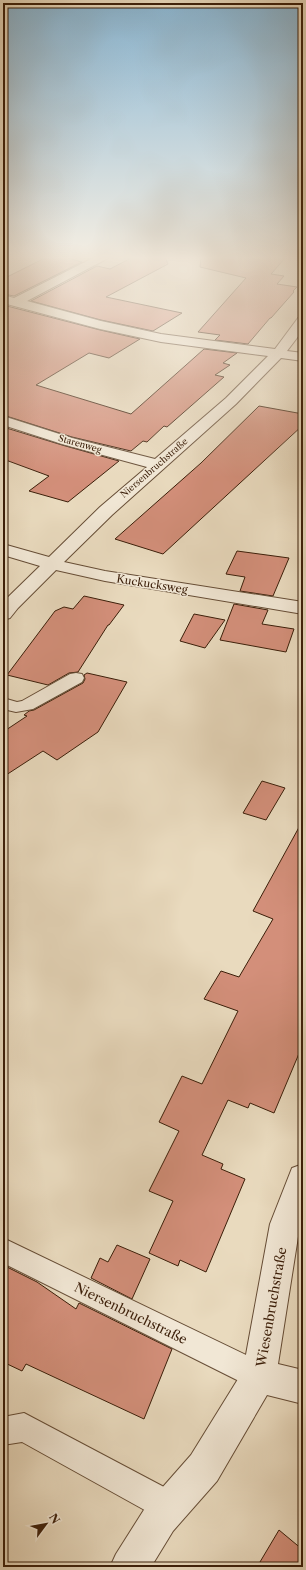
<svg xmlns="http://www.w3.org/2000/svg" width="306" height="1570" viewBox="0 0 306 1570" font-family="'Libre Caslon Text',serif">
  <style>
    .building { fill: #d38f7a; stroke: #3b1e09 }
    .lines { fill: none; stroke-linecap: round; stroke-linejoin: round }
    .lane-casing { stroke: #664d36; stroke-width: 2 }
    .street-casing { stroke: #664d36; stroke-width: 2 }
    .lane { fill: #f1e7d5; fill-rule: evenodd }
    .street { fill: #f1e7d5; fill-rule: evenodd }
    .labels { text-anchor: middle; stroke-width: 3; stroke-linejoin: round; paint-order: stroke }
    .far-street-label { font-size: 9px; fill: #3b1e09; stroke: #f1e7d5 }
    .street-label { font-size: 11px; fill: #3b1e09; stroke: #f1e7d5 }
    .near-street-label { font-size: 13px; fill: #3b1e09; stroke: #f1e7d5 }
  </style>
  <rect width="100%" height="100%" fill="#e9dabe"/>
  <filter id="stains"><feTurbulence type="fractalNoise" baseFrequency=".005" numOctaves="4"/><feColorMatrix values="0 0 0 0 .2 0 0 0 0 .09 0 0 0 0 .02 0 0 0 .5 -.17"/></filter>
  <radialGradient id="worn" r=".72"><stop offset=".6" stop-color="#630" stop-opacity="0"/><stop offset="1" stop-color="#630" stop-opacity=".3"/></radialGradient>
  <path class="building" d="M47,257H64L82,262L14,296L3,294V279Z
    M133,257H165L168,264L106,297L182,313L153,331L101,320L31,301L97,266L110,269Z
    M201,257H286L271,274L284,276L277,284L297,287L293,291L294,292L271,318H270L248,344L215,340L220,335L198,332L246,278L200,267Z
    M3,305L100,330L140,339L109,358L89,353L36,385L131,414L204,349L237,353L223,363L230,365L215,375L224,377L167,427L164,426L147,442L143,441L131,451L72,437L3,415Z
    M259,406L303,414V425L163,554L115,539L201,463Z
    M3,427L62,445L119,461L68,502L29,491L49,476L3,459Z
    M237,551L289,558L273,596L240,591L245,577L226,574Z
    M84,596L124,605L109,625H108L78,672L69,673L48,685L7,675L55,611L64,607L73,609Z
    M234,604L268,610L262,624L294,629L286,652L220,640Z
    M194,614L225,620L205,648L180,641Z
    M87,673L127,682L98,732L57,760L43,751L3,777V732L27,716L24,715L29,711L34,710L83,683L85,679L84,675Z
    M262,781L285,788L266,820L243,813Z
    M303,820V1044L274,1113L250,1103L248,1108L228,1100L202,1155L223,1164L221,1169L245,1179L206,1272L180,1260L178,1266L149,1253L173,1201L149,1191L179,1131L159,1122L182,1076L202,1084L238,1011L204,999L221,971L239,977L273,919L253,911Z
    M117,1245L150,1259L132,1299L91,1278L100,1258L108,1262Z
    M3,1265L37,1282L76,1309L79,1303L172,1349L144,1419L26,1364L22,1371L3,1362Z
    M279,1530L303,1550V1567H257Z"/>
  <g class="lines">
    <g class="lane-casing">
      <path id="lane" d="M76,673L82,674L84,678L82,682L33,709L16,712L3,709V698L17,702L22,701L70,674Z
        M3,1238L269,1366L273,1376L269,1386L259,1390L249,1386L3,1263Z
        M24,1413L181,1496L185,1507L181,1518L170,1522L159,1518L22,1442L3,1445V1417Z"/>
    </g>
    <g class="street-casing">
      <path id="street" d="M95,257H110L27,301L101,321L161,334L275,349L298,318L303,317V330L287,351L303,353V361L281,358L236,404L112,515L64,562L105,571L303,602V614L105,581L56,570L18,608L10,618L3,620V602L40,566L3,555V544L49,557L100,507L147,467L62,444L3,425V416L72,438L155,459L226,398L268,356L161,342L100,329L3,303V295L14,298Z
        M303,1164V1217L300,1224L278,1364L303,1370V1404L267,1395L217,1481L173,1531L151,1567H110L116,1554L147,1505L191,1455L243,1371L270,1224L292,1168Z"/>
    </g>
    <use href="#lane" class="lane"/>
    <use href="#street" class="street"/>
  </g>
  <linearGradient id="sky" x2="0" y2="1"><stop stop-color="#88b6d4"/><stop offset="0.54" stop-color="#f5eee2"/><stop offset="1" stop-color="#f5eee2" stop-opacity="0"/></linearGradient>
  <rect width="306" height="477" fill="url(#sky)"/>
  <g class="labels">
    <g class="far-street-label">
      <text transform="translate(80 444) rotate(16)" y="3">Starenweg</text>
      <text transform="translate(154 468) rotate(-41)" y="3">Niersenbruchstraße</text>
    </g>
    <g class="street-label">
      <text transform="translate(152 584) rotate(9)" y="4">Kuckucksweg</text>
    </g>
    <g class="near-street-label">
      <text transform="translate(271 1307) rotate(-80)" y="5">Wiesenbruchstraße</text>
      <text transform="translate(131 1313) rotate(26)" y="5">Niersenbruchstraße</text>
    </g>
  </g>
  <rect width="306" height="1570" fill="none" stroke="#e9dabe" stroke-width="16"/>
  <rect x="4" y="4" width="298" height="1562" fill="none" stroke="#3b1e09" stroke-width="2"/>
  <rect x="8" y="8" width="290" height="1554" fill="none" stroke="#3b1e09"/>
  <g transform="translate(46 1524) rotate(58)" stroke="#f1e7d5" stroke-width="3" paint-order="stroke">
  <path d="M0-3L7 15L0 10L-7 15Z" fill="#3b1e09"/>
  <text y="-6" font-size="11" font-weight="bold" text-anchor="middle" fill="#3b1e09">N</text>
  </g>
  <rect width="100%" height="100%" filter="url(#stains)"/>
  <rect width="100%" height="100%" fill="url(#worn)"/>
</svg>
